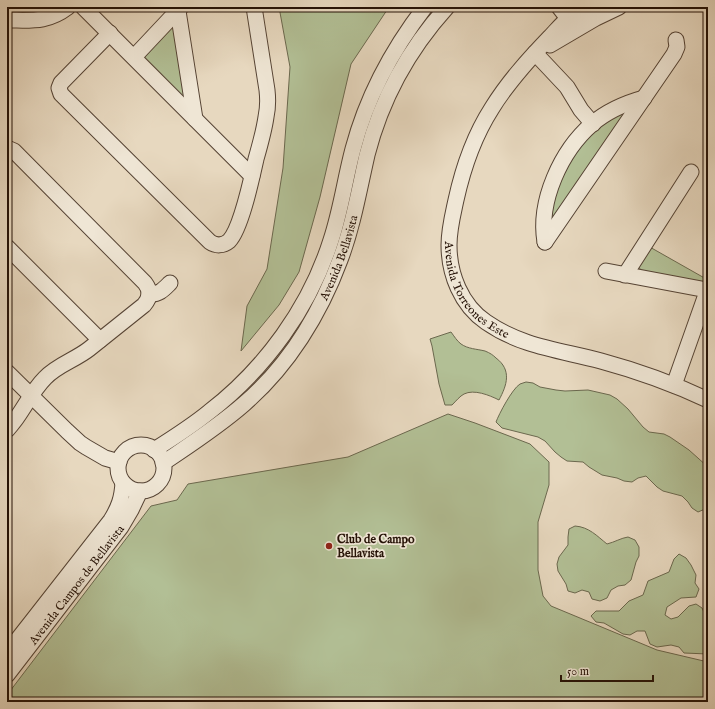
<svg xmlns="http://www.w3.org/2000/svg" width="715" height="709" viewBox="0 0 715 709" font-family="'IM FELL English',serif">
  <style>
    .green { fill: #b2bf95; stroke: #6b684e }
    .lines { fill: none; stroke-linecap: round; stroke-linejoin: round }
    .minor-casing { stroke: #554334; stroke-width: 17 }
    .minor { stroke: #efe6d5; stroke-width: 15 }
    .poi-dot { fill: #8f2418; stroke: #efe6d5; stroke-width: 1.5 }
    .labels { text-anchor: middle; stroke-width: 3.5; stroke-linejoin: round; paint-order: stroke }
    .street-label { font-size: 12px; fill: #241106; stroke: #efe6d5 }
    .poi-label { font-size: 12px; font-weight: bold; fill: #241106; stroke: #efe6d5; text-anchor: start }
  </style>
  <rect width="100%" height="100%" fill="#e7d8bf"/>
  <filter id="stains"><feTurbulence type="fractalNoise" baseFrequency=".005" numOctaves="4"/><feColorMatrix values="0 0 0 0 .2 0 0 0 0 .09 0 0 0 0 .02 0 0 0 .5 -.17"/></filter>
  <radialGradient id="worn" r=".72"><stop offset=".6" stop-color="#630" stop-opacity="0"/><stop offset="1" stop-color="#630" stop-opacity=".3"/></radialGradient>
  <path class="green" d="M279,7H389L351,64L320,197L299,272L279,305L241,351L247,306L267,269L283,168L290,67Z
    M173,26L176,28L186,101L144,63V54Z
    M625,112L551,221L549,216L558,183L574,149L601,123Z
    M648,246L708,280L704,286L641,270L637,265Z
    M451,332C454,336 457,341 461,344C468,349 477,349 485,351C490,353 493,355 496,358C512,370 507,385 499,400C489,395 474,389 464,394C460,396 456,401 452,405H445L439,384L432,346L430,339Z
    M526,382L533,383L540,387L556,390L565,391L588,390L610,395L617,399L628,409L643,427L649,432L664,434L670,437L689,450L708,467V486L704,493L705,509L698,512L692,508L688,502L682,496L663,491L657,487L646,476L638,478L632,482L624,481L617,478L602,475L589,467L583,462L567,461L561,457L555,452L545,441L538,437L502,428L496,422C499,414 512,389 520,384C522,383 524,383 526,382Z
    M448,414L475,423L530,444L549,462V485L538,522V570L543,596L551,606L657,650L708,662V702H7V695L151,506L177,500L188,484L348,457Z
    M575,526C589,527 597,536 607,544C615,542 621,538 628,537L635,540L639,547V556L636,562L631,580L625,585L618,586L611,590L607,598L600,601L592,599L589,592L582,590L575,593L568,591L566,584L558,571L557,564L559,557L568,545V537L569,529Z
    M679,554L686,558L691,565L696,575L695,583L699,589L696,597L681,598L667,607L665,615L671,619L678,617L689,606L696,604L702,608L708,620V654L684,653L679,647L671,645L657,647L650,644L645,631H637L630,635L623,634L604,623L596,622L591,616L596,611H619L629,601L643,595L648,581L669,572L674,559Z"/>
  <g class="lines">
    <g class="minor-casing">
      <g id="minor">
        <path d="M83,7L252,176"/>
        <path d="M559,7L573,25"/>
        <path id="s1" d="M588,7C582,11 575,14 569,18C562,23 556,31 550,37C528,60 508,82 492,108C474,136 463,168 456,200C453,214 449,229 449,245C449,274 461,305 486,322C522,347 560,350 601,361C638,371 674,384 708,400"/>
        <path d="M178,11L195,119"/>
        <path d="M7,20C31,20 47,23 68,7"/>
        <path d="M110,33L61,83L59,88L61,94L210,242C216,246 223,246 229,241C241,229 252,177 256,159C260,145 264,131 266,117C268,108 268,99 267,90L254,7"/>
        <path d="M550,45L596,18L619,7"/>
        <path d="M535,53L567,87L581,110L593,124"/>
        <path d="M134,57L181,7"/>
        <path d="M7,148L14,151L145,283C151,291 150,298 144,305L89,349C75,360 57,365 45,378C34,389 27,403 18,416C15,421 11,425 7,430"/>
        <path d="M545,242L674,54L677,47L676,40"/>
        <path d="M545,242C538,201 561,151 592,124C607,111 626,103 644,98"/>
        <path d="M7,247L100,340"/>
        <path d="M606,271L707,290"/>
        <path d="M625,275L691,172"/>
        <path d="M149,294C159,295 164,289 170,283"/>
        <path d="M7,372L67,431L80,443L86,447L105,458L119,462"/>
        <path d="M674,385L708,289"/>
        <circle cx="141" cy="468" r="23"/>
        <path d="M154,450C173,438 192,426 209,412C265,369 310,307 331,240C341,210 345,179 353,149C367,96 392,50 425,7"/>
        <path id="s2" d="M163,463C191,444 219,426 244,404C288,366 320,314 340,260C353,226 359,190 367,155C381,100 409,49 447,7"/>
        <path d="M7,653L111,520C119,507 122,498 123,483"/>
        <path id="s3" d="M7,675L121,527L131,510L140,491"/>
      </g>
    </g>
    <use href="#minor" class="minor"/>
  </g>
  <circle class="poi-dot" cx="329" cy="546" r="4"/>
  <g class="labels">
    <g class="street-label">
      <text dy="4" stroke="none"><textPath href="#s2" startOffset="277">Avenida Bellavista</textPath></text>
      <text dy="4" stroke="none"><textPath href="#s1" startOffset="341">Avenida Torreones Este</textPath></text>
      <text dy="4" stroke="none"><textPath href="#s3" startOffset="114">Avenida Campos de Bellavista</textPath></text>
    </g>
    <g class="poi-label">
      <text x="337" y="543">Club de Campo<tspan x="337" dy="14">Bellavista</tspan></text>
    </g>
  </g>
  <rect width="715" height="709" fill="none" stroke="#e7d8bf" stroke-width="24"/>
  <rect x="8" y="8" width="699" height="693" fill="none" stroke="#241106" stroke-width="2"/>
  <rect x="12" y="12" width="691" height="685" fill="none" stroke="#241106"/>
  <path d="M561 675v6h92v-6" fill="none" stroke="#241106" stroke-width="2"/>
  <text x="567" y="675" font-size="12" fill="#241106" stroke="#efe6d5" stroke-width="3" paint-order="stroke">50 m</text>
  <rect width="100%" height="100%" filter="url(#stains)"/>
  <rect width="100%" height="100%" fill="url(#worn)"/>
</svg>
